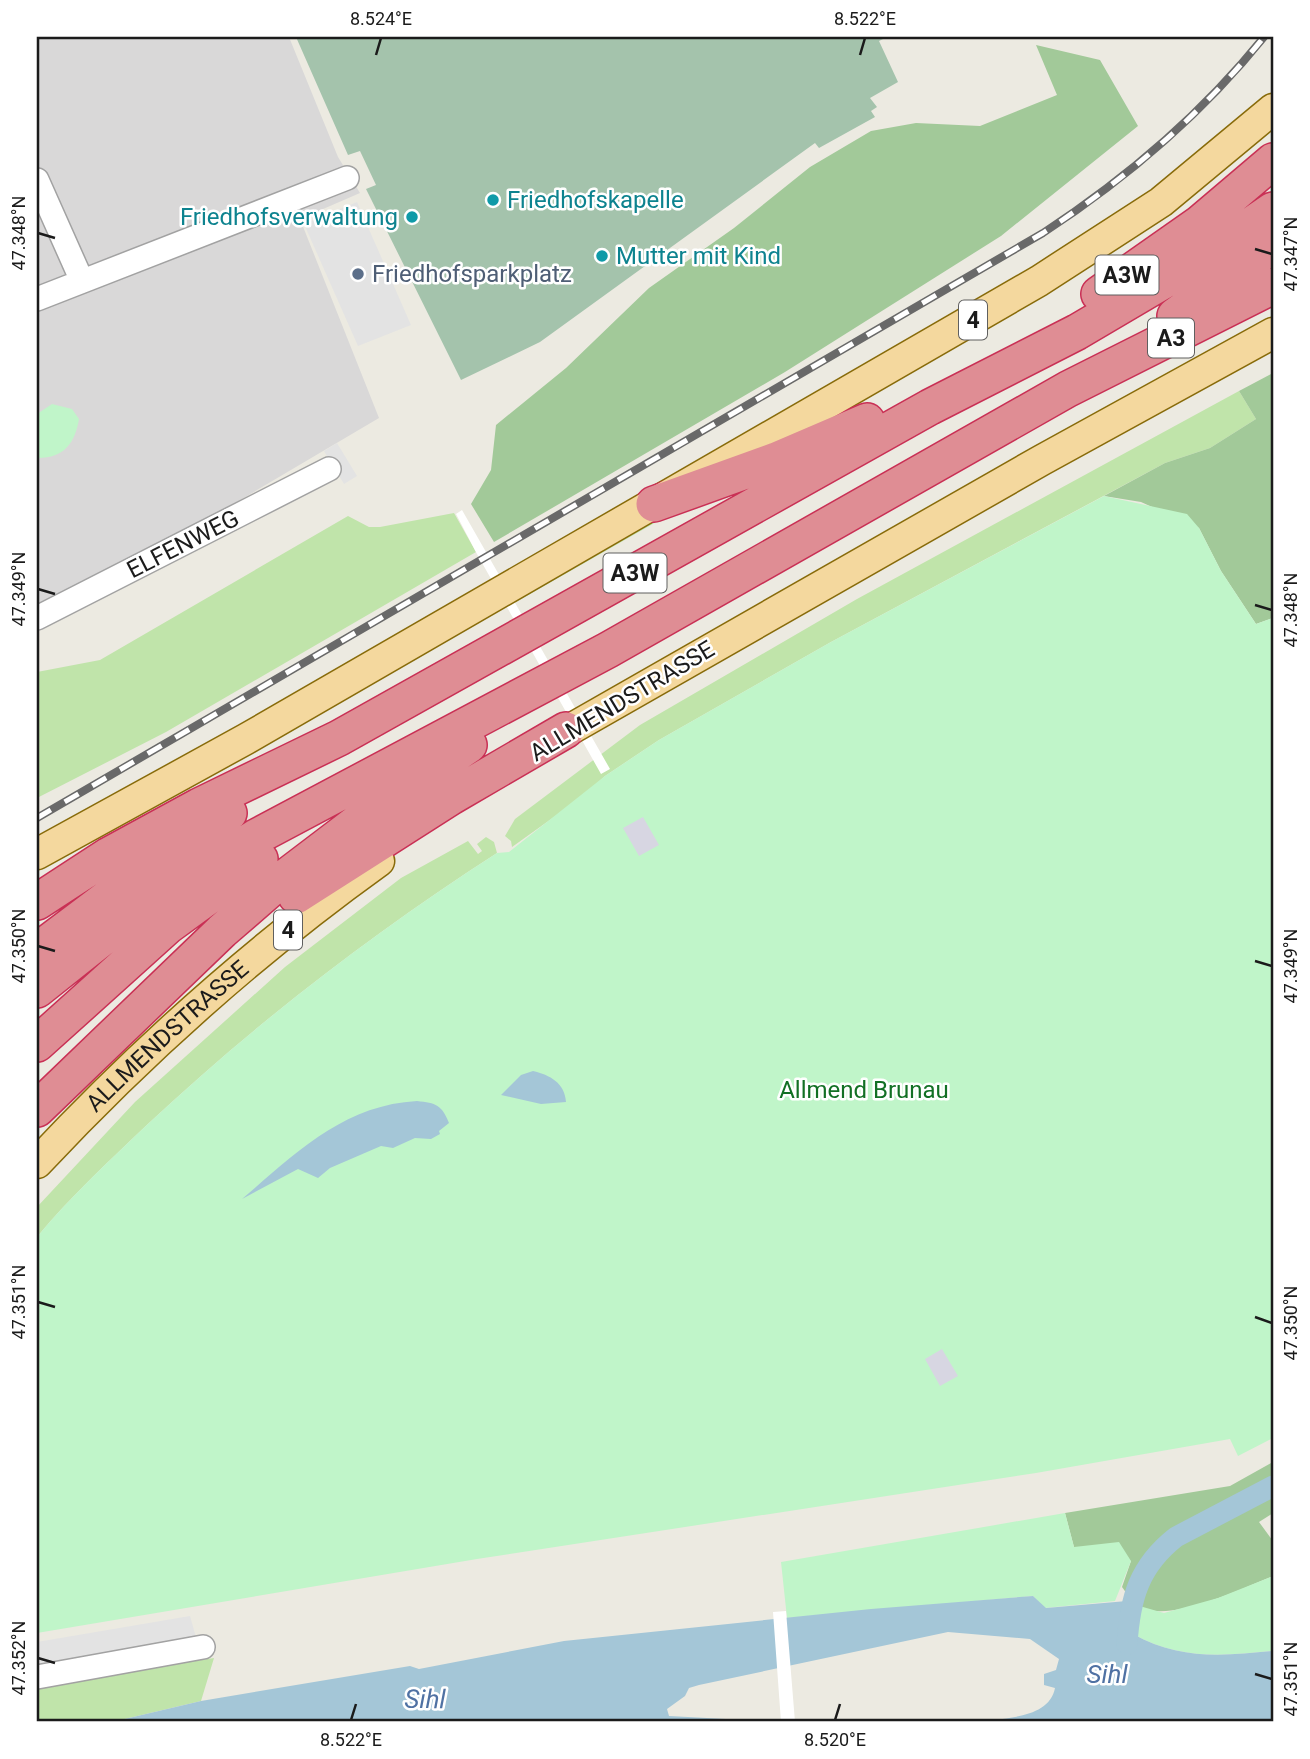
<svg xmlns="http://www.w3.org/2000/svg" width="1310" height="1759" viewBox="0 0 1310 1759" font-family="Roboto,sans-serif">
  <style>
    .residential { fill: #d9d8d8 }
    .grass { fill: #c0e4aa }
    .forest { fill: #a2c999 }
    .cemetery { fill: #a4c3ac }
    .park { fill: #c0f5c9 }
    .parking { fill: #e3e3e3 }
    .plaza { fill: #d7d6e2 }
    .water { fill: #a4c6d7 }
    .pier { fill: #fff }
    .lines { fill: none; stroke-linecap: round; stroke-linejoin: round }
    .canal { stroke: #a4c6d7; stroke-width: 21 }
    .minor-casing { stroke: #a2a2a2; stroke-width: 26 }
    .major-casing { stroke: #886b0a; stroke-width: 33 }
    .highway-casing { stroke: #c93055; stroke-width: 38 }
    .minor { stroke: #fff; stroke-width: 23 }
    .major { stroke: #f4d89e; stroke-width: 30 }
    .highway { stroke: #df8d94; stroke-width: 35 }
    .rail-casing { stroke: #696969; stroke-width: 8 }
    .rail { stroke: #fff; stroke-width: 5; stroke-dasharray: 16; stroke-linecap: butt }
    .ticks { fill: none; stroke: #1b1b1b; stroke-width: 2.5 }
    .culture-dot { fill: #0f9aa8; stroke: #fff; stroke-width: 2.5 }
    .service-dot { fill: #5c6f8a; stroke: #fff; stroke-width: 2.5 }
    .labels { text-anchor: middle; stroke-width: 5; stroke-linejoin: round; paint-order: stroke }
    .shield { fill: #fff; stroke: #5f5f5f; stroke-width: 2 }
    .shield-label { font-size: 23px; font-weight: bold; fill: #1b1b1b }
    .culture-label { font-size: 24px; fill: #0d838f; stroke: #fff; text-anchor: start }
    .service-label { font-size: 24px; fill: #4e5e75; stroke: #fff; text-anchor: start }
    .street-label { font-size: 24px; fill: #1b1b1b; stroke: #fff }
    .park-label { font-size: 24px; fill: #127024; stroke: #fff }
    .water-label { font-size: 26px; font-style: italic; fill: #4f71a3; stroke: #fff }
    .neatline { fill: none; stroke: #1b1b1b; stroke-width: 2.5 }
    .ticks-label { font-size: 18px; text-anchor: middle; fill: #1b1b1b }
  </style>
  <rect width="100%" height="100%" fill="#eceae1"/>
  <path class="residential" d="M37,37H289L338,157L360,193L300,219L379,418L169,542L37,608Z"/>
  <path class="grass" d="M1239,391L1256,419L1210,448L1165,463L831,642L659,740L605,776L582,797L512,847L511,841L505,836L515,819L640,725L857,599Z
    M679,509L516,602L513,596L645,521Z
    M454,513L476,552L166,732L37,798V672L100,660L348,516L369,527H380Z
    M486,837L494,842L497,853C373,933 257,1022 149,1123C110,1160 71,1196 37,1237V1207L135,1102L285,967L401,878L468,841L478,854L482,851L477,844Z
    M214,1658L201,1701L112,1722H37V1686Z"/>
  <path class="forest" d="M1036,45L1100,60L1138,126L1001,236L785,372L494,542L471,504L491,470L496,425L566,368L649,288L734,228L810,167L871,131L916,123L980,126L1057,95Z
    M1273,373V618L1256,624L1221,571L1199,528L1141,502L1104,496L1165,463L1210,448L1256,419L1239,391Z
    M1273,1462V1513L1259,1522L1273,1541V1576C1243,1588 1165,1626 1135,1605C1130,1601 1126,1592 1122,1587L1131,1561L1074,1547L1065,1513L1230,1486Z"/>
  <path class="cemetery" d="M296,37H887L879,41L898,82L870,98L877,107L871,111L875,117L819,148L815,143L540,342L461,380L366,189L376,185L360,151L348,155Z"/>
  <path class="park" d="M52,404L72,409L79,419C75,443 64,458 38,458L37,414Z
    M1104,496L1187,514L1199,528L1221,571L1256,624L1273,618V1438L1238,1456L1230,1439L1036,1473L477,1559L37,1633V1237C71,1196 110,1160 149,1123C257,1022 373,933 497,853L509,852L605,776L659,740L831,642Z
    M1065,1513L1074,1547L1119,1542L1131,1561L1115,1601L1045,1608L1033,1596L787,1618L781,1562Z
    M1273,1576V1651C1222,1656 1179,1660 1133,1634L1131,1622L1136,1605L1164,1613L1218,1598Z"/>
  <path class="parking" d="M357,202L411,325L358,346L304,224Z
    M337,443L357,476L344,484L324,451Z
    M190,1616L197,1641L37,1670V1642Z"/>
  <path class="plaza" d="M643,817L659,845L639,856L623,828Z
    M942,1349L958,1376L940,1386L925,1359Z"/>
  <path class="water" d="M533,1071C550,1075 565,1083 566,1102L541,1104L501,1095L521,1075Z
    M417,1101C436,1103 442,1105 449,1123L439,1131L440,1134L431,1139L415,1138L393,1148L381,1146L330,1168L318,1178L298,1169L242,1199C295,1154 343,1105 417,1101Z
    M1033,1596L1046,1608L1127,1601L1133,1634C1179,1660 1222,1656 1273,1651V1722H974C1000,1718 1049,1720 1055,1688L1044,1685V1674L1056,1670L1059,1659L1030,1639L948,1632L699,1685L689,1688L685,1696L667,1709L669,1716L781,1722H112L201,1701L410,1666L419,1669L564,1641L871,1609Z"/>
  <path class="pier" d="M462,510L610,769L601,774L477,554L456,514Z
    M786,1611L795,1722H781L773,1612Z"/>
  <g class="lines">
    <path class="canal" d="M1127,1644C1130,1598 1139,1566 1176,1537L1273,1486"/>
    <g class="minor-casing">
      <path id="minor" d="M37,180L82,281
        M37,299L347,178
        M37,618L329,469
        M37,1677L203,1647"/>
    </g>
    <g class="major-casing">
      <g id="major">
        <path d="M548,742L1042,460L1273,333"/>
        <path d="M37,854L246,739L1039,281L1161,202L1273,109"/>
        <path id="s1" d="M37,1163C141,1052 255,950 379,861"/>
      </g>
    </g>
    <g class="highway-casing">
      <path id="highway" d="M1099,294L1200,223L1273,161
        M1175,316L1273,245
        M654,504L776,460L867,421
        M296,896L451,797L566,730
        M37,902L109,855L199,806L339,738L930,407L1077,332L1206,256L1273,210
        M37,951L143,871L229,813
        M37,990L120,924L256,837L608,650L1068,389L1273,286
        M37,1044L168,926L260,859
        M37,1109L222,931L275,885L371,812L469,745"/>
    </g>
    <use href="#minor" class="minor"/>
    <use href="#major" class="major"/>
    <use href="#highway" class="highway"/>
    <g class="rail-casing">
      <path id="rail" d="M37,818L1043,233C1127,178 1201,115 1264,37"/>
    </g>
    <use href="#rail" class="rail"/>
  </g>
  <path class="ticks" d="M376,55L381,38M860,55L865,38M38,233L55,238M1255,249L1272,254M38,589L55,594M1255,605L1272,610M38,946L55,951M1255,961L1272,966M38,1302L55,1307M1255,1317L1272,1323M38,1658L55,1663M1255,1674L1272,1679M351,1720L356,1704M835,1720L840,1704"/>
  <g class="culture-dot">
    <circle cx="493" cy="200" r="7"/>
    <circle cx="412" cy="217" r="7"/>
    <circle cx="602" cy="256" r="7"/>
  </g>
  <circle class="service-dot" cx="358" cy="274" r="7"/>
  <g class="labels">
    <g class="shield">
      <rect x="1095.5" y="255.5" width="63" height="39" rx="5"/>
      <rect x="959" y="300.5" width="28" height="39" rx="5"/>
      <rect x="1148" y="318.5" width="46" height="39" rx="5"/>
      <rect x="603.5" y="553.5" width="63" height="39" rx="5"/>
      <rect x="274" y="910.5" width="28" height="39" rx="5"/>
    </g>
    <g class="shield-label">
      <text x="1127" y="283">A3W</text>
      <text x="973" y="328">4</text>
      <text x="1171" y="346">A3</text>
      <text x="635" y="581">A3W</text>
      <text x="288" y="938">4</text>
    </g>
    <g class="culture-label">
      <text x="507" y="208">Friedhofskapelle</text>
      <text x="398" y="225" text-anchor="end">Friedhofsverwaltung</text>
      <text x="616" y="264">Mutter mit Kind</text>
    </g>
    <g class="service-label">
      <text x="372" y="282">Friedhofsparkplatz</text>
    </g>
    <g class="street-label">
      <text transform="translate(183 544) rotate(-27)" y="8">ELFENWEG</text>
      <text transform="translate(622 701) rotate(-31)" y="8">ALLMENDSTRASSE</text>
      <text dy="8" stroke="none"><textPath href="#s1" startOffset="182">ALLMENDSTRASSE</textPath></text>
    </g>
    <g class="park-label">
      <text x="864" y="1098">Allmend Brunau</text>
    </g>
    <g class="water-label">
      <text x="1107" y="1683">Sihl</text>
      <text transform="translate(425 1699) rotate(1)" y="9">Sihl</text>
    </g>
  </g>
  <rect width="1310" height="1759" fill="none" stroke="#ffffff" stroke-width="77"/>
  <rect x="38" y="38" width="1234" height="1682" class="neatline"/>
  <g class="ticks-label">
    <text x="381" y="25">8.524°E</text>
    <text x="865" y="25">8.522°E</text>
    <text transform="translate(19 233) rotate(-90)" y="6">47.348°N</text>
    <text transform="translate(1291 254) rotate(-90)" y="6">47.347°N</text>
    <text transform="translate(19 589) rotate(-90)" y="6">47.349°N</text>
    <text transform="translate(1291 610) rotate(-90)" y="6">47.348°N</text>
    <text transform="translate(19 946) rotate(-90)" y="6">47.350°N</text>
    <text transform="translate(1291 966) rotate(-90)" y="6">47.349°N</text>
    <text transform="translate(19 1302) rotate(-90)" y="6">47.351°N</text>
    <text transform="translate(1291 1323) rotate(-90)" y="6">47.350°N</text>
    <text transform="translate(19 1658) rotate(-90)" y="6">47.352°N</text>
    <text transform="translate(1291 1679) rotate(-90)" y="6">47.351°N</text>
    <text x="351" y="1746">8.522°E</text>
    <text x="835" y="1746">8.520°E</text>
  </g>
</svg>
